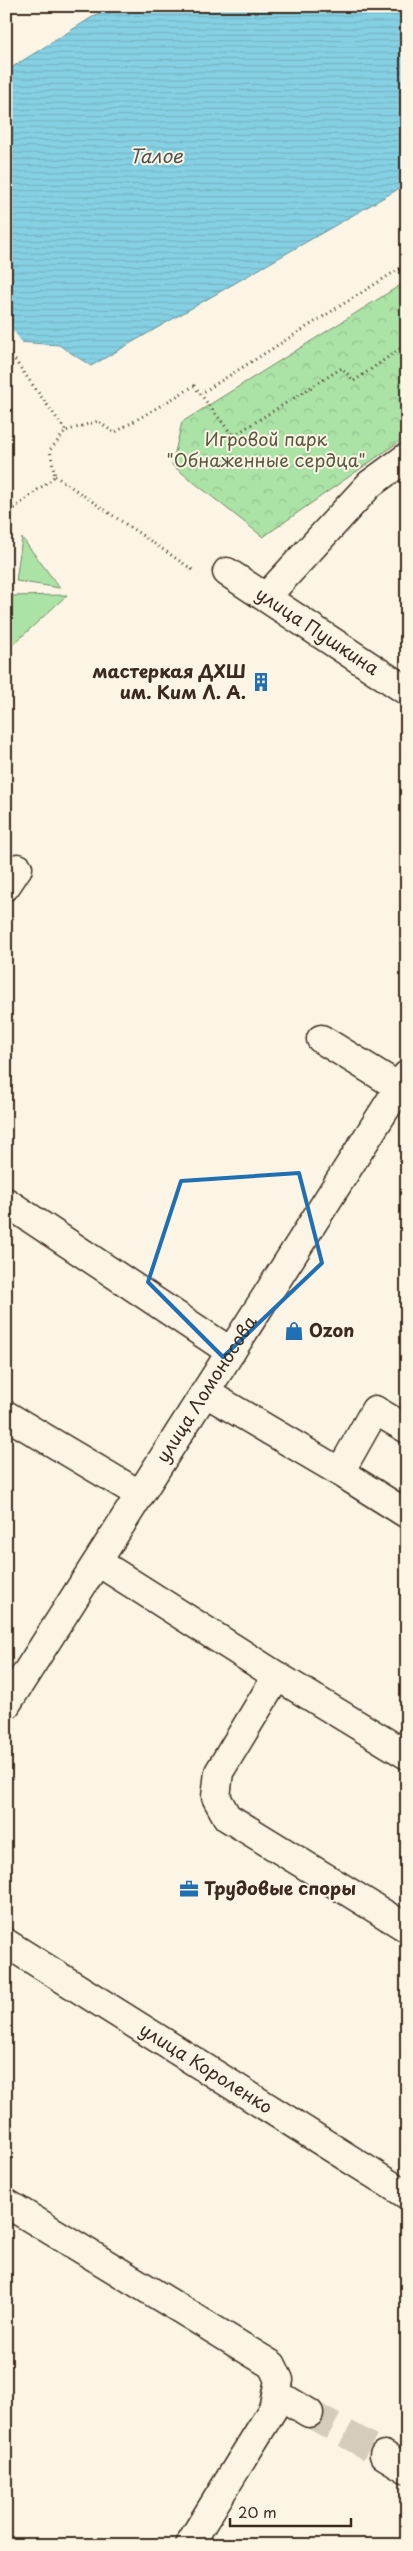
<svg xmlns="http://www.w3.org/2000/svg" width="413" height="2551" viewBox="0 0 413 2551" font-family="'Playpen Sans',sans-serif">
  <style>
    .grass { fill: #abe3a7; stroke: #738662 }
    .park { fill: url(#park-crowns); stroke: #738662 }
    .water { fill: url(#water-rules); stroke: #678e95 }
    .pier { fill: #fcf5e5 }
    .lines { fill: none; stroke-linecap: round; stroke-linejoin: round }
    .minor-tunnel { stroke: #d5ccbd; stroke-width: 28; stroke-dasharray: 28 14; stroke-linecap: butt }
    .minor-casing { stroke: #3b2a1e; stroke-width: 31 }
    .path { stroke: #3b2a1e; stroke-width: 3; stroke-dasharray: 1 4; stroke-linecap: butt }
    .minor { stroke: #fcf5e5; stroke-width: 28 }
    .marked { fill: none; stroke: #1f6fb2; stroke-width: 4; stroke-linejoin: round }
    .labels { text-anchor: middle; stroke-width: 4; stroke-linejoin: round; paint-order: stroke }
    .park-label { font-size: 18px; fill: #575840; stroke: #fcf5e5 }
    .street-label { font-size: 18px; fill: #3b2a1e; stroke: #fcf5e5 }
    .poi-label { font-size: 18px; font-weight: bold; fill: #3b2a1e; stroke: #fcf5e5; text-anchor: start }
    .water-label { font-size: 19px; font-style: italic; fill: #4e5450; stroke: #fcf5e5 }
  </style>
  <defs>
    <pattern id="park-crowns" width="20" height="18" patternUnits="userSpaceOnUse" patternTransform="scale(1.25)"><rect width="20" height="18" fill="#abe3a7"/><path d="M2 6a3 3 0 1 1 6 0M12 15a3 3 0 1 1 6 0" fill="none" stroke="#94c38f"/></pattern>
    <pattern id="water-rules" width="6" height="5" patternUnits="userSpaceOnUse" patternTransform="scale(1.25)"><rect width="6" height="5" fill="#85d1e4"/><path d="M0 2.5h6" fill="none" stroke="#74b4c3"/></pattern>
  </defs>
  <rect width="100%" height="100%" fill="#fcf5e5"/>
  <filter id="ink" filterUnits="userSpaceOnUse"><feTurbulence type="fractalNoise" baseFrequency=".02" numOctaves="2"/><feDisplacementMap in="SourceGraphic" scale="10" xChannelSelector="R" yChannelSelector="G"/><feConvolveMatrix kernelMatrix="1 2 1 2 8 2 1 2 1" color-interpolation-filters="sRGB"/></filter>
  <g filter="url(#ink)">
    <path class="grass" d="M22,538L60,588L16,581Z
      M67,595L6,651V598L9,596Z"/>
    <path class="park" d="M407,281V436L263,537L172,465L182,422Z"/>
    <path class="water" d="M110,6H407V184L91,366L59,345L18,342L6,348V71Z"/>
    <path class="pier" d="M6,321L24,345H18L6,350Z"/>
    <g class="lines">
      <path class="minor-tunnel" d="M309,2413L384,2455"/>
      <g class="minor-casing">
        <g id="minor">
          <path id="s1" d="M227,572L407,691"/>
          <path d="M266,597L370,484L407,457"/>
          <path d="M6,886L18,868"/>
          <path d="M321,1039L399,1087"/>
          <path d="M6,1202L231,1352"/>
          <path d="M206,1393L340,1472L375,1410L407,1429"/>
          <path d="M6,1415L139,1494"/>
          <path d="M340,1472L407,1514"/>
          <path d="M98,1562L277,1676L219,1772L216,1797L227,1817L407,1928"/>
          <path d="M277,1676L407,1755"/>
          <path id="s2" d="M6,1705L407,1075"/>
          <path id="s3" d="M6,1943L407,2195"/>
          <path d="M6,2203L272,2365L279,2380L273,2409L189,2545"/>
          <path d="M277,2394L309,2413"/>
          <path d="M384,2455L407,2469"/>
        </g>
      </g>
      <path class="path" d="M6,348L66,431
        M200,394L407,264
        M55,476L193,570
        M6,515L55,476L50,450L66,431L98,421L114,433L194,386L233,436L342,368L354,381L407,344"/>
      <use href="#minor" class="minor"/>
    </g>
  </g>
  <path class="marked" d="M299,1173L322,1263L223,1357L148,1282L181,1181Z"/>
  <defs>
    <g id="building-bare" transform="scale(1.5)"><path d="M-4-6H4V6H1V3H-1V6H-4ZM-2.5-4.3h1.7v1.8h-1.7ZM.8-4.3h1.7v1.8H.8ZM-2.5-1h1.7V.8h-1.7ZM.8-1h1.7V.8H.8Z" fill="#1f6fb2" stroke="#fcf5e5" stroke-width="2.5" paint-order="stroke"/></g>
    <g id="shop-bare" transform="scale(1.5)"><path d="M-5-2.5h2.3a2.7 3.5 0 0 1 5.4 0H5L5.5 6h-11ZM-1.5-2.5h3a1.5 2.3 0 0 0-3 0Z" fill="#1f6fb2" stroke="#fcf5e5" stroke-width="2.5" paint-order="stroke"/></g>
    <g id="office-bare" transform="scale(1.5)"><path d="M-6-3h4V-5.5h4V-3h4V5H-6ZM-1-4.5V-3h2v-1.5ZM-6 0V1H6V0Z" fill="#1f6fb2" stroke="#fcf5e5" stroke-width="2.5" paint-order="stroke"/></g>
  </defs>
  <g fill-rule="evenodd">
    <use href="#building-bare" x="261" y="682"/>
    <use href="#shop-bare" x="294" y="1331"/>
    <use href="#office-bare" x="189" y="1889"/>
  </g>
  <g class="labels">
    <g class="park-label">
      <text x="266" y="446">Игровой парк<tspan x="266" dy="21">"Обнаженные сердца"</tspan></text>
    </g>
    <g class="street-label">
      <text dy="6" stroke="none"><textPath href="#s1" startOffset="108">улица Пушкина</textPath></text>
      <text dy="6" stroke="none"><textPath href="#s2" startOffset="374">улица Ломоносова</textPath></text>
      <text dy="6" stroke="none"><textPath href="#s3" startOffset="236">улица Короленко</textPath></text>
    </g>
    <g class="poi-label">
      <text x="246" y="678" text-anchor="end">мастеркая ДХШ<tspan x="246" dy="21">им. Ким Л. А.</tspan></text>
      <text x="309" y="1337">Ozon</text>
      <text x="204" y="1895">Трудовые споры</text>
    </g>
    <g class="water-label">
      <text x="156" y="163">Талое</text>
    </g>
  </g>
  <rect width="413" height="2551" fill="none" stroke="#fcf5e5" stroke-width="25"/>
  <rect x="12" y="12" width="388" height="2526" fill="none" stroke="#3b2a1e" stroke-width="2" filter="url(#ink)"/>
  <path d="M230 2518v8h121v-8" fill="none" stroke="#3b2a1e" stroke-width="2.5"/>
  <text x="238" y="2518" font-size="15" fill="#3b2a1e" stroke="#fcf5e5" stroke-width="4" paint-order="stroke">20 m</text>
</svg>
